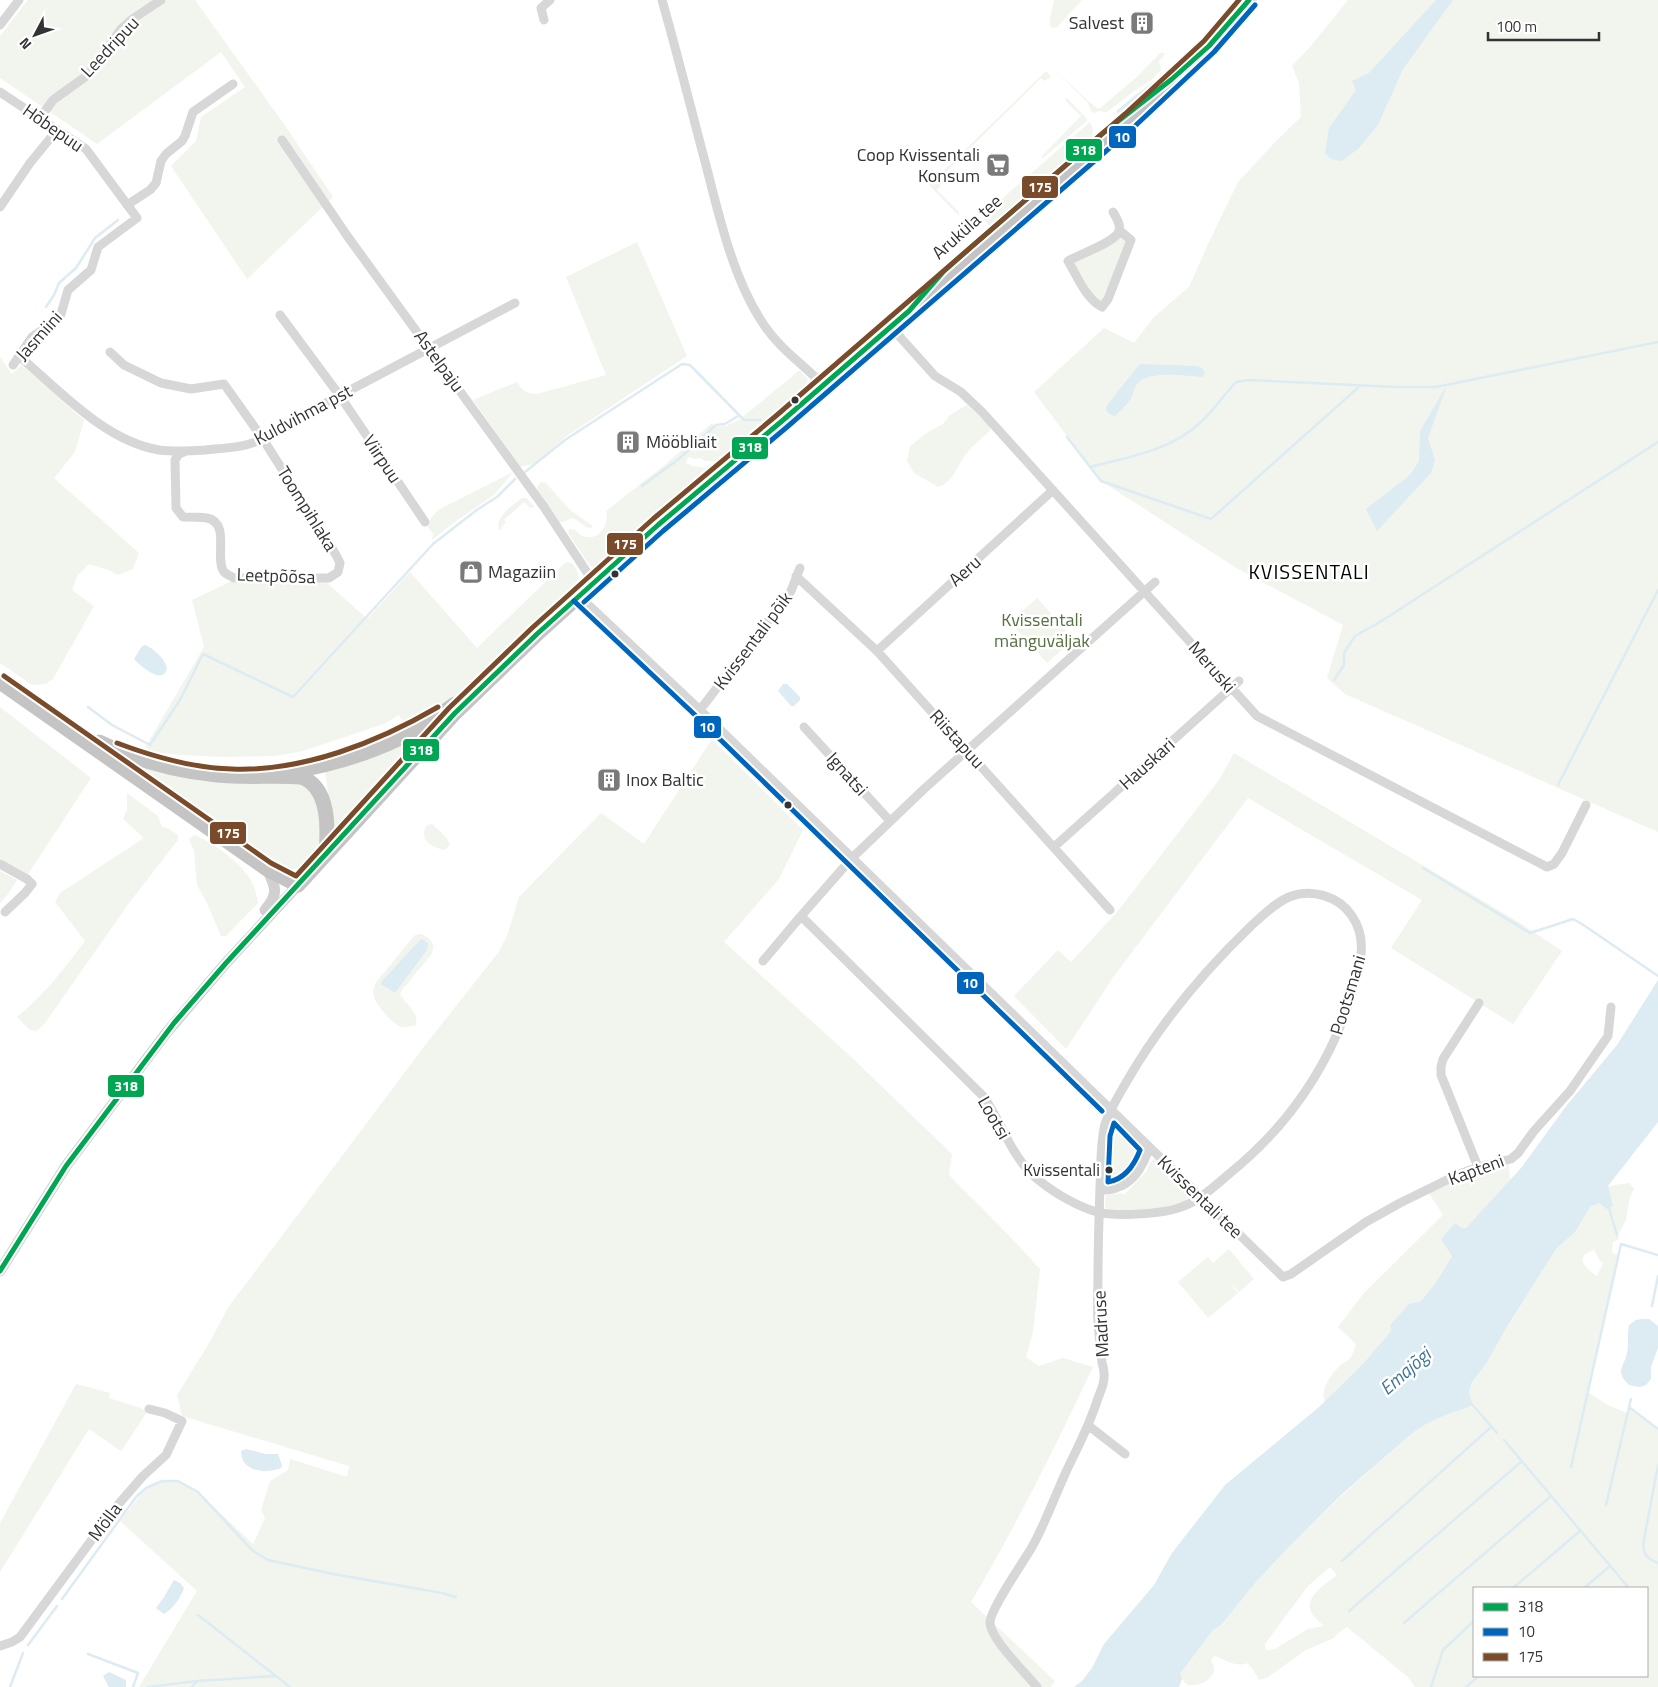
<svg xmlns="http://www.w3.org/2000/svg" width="1658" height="1687" viewBox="0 0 1658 1687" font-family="'Titillium Web',sans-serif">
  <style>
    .green { fill: #f1f5ed; fill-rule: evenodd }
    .water { fill: #ddebf3 }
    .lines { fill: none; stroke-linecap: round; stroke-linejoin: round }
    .stream { stroke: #ddebf3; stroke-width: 2.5 }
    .street { stroke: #d7d7d7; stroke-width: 9 }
    .secondary { stroke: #d0d0d0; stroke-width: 11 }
    .highway { stroke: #c4c4c4; stroke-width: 15 }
    .bus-1-casing { stroke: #fff; stroke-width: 9 }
    .bus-2-casing { stroke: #fff; stroke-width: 9 }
    .bus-3-casing { stroke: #fff; stroke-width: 9 }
    .bus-1 { stroke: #00a651; stroke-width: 5 }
    .bus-2 { stroke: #0065bd; stroke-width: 5 }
    .bus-3 { stroke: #7a4b2a; stroke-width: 5 }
    .bus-dot { fill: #333; stroke: #fff; stroke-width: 2 }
    .labels { text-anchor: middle; stroke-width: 5; stroke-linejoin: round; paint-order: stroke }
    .bus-label { font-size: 17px; fill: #333; stroke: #fff; text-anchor: end }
    .poi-label { font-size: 18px; fill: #333; stroke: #fff; text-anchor: start }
    .street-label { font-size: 18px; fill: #333; stroke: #fff }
    .park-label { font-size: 18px; fill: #56703f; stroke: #fff }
    .water-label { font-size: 19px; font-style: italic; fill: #3f7597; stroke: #fff }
    .quarter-label { font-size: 20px; letter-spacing: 1px; fill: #000; stroke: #fff }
    .line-badge { stroke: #fff; stroke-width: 2 }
    .badge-label { font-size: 14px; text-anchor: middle; font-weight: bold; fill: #fff }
  </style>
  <rect width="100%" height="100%" fill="#fff"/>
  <path class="green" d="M28,0H195L286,127L333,197L247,279L171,166L196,141L201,117L245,87L221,52L97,144L0,78V36Z
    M1054,0H1082L1057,27L1053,28L1050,26V19Z
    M1348,0H1658V832L1345,694L1327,678L1343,625L1238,569L1101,481L1034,392L1104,328L1134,343L1154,317L1189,287L1208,244L1238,182L1278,139L1301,117L1299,83L1292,66L1310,47Z
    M1160,53H1164L1165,54L1159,61L1161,70L1151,80L1134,91L1107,112L1099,111L1095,113L1091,111L1088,103L1051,66L1089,102L1099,109L1138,76Z
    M1046,71L1051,77L1044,81L1041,78L937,181L941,186L937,190L959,212V216L929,185Z
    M1162,76L1161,81L1120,114L1116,113L1133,96Z
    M1067,98L1088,120L1043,158L1041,157L1081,116L1066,101L1065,99Z
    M1090,122L1093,129L1091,140L992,225L989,226L983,218L1004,197Z
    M1129,234L1104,303L1094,297L1072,263L1117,237Z
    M637,242L687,356L568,435L534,464L520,467L473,400L517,382C521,390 527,394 537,394L606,375L566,277Z
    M0,357L12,374L21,365C43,382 63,402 84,420L75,452L54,478L139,553L133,569L118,575L109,570L89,564L77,576L72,590L94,606L53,679L45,684L32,685L0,663Z
    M800,370L808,380L807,383L790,400L791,401L761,429L722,461H705L700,458L695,459L688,457L686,463L692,466L706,468L709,472L628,543L597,568L590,566L568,533L569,529H574C577,532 579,535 583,536C599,542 610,524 606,511L666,464L712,423L716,427L726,426L740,419Z
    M967,405L990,426V431C982,438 973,445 966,454C958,464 953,483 938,487L914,473L907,461L910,446L928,432L943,424L950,415Z
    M513,472L494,495L456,521L432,540L433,534L428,527L431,518L438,510Z
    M541,482L546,483L570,510L593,526L591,528C583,528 580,520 572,518L563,522H559L538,491L537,487Z
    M522,498H526L535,507L530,508L524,502L504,520L506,522L501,527L502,529L501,530L498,529L499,527L498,525C501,512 512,506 522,498Z
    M566,562L572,563C577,570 581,575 576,583L539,619L523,639L487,671L452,701L406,730L399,715L386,723L333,741L299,752L274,756L222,757L183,755L143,751L204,647L192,600L232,581L326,582L364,616L368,618L410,572L477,648Z
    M1037,598L1074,639L1047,663L1010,622Z
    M0,707L91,778L28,874L0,859Z
    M418,735L421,739L336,834H333L325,771Z
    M712,739L803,830L779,879L724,942L847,1053L952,1154L949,1175C979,1206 1011,1236 1040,1269L1033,1332L1026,1357L1039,1366L1063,1358L1093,1367C1055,1447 1016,1526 971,1602L1055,1681L1051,1687H139L197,1591L120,1521L146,1488L161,1480L180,1482L198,1492L253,1544L265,1518L261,1510L270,1481L288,1470L290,1459L347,1477L349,1466L182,1416L177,1395L208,1345L229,1306L251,1277L426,1044L498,953L507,936L519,897L601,813L644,844Z
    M1234,753L1520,923L1562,951L1513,1024L1391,948L1422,900L1248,798L1114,976L1066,1049L1014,996L1058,950L1071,962L1117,912L1219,780Z
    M135,766L162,773L204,780L300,782L318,797C320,819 328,869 294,869C288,870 281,867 275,865L134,767Z
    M127,793L158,816L162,827L169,829L178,835V840L129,903L45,1023L37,1031L30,1030L17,1017C43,996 65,968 85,941L55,902L60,893L144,838L123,819L127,809Z
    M432,824L446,837L450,845L444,850C432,847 419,841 426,826Z
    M195,835C216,845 246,865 254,887C256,892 257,898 258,903L226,936H221L207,903L197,885L194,851L189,839Z
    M0,871L17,880L6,897L0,903Z
    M421,934C432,939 436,944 431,955L402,990L400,994C406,1005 421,1014 415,1026C411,1026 407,1027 403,1027C393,1026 376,1005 374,996C372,990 374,986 377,981L415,935Z
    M1116,1123L1120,1124C1129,1133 1143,1141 1143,1154L1115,1183L1108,1181L1106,1178L1107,1141L1109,1128Z
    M1153,1159H1157L1189,1192V1197L1183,1203L1147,1211L1108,1210L1105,1207L1106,1195L1122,1193L1124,1195L1147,1171L1149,1164Z
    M1507,1162L1509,1165L1510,1181L1466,1228L1460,1227L1452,1256L1435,1284L1421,1301L1409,1304L1390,1325L1391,1331L1362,1365L1325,1402C1319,1390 1333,1371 1343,1363C1345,1362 1347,1361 1349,1359C1353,1356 1354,1349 1356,1344L1338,1327L1364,1293L1443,1215L1428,1192L1456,1179Z
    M1629,1183L1634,1189L1630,1197L1626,1220L1618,1235L1619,1239L1613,1242L1612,1253L1619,1255L1588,1392L1606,1404L1627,1413L1629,1407L1658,1429V1687H1415L1408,1677L1347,1627L1337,1634L1334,1638L1306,1650L1268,1677L1259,1680L1252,1668L1247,1663C1237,1668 1224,1659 1214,1656L1211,1661C1212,1663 1214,1666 1214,1668C1215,1680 1198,1687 1188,1685C1185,1683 1182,1679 1180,1676V1674L1213,1630L1221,1625L1256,1582L1286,1550L1341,1496L1415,1431L1427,1422L1445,1414L1469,1392L1472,1382L1486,1364L1508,1325L1556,1249L1575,1232L1591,1206L1600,1202L1608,1186ZM1594,1250L1600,1261L1603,1263L1597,1276C1585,1268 1573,1257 1594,1250ZM1330,1567L1337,1575C1326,1584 1301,1598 1313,1615C1316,1619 1320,1622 1324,1626L1308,1629L1275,1649L1267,1650L1265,1648V1644L1308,1586ZM1474,1588H1647V1676H1474Z
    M1229,1249L1254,1279L1239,1292L1229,1281L1238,1293L1208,1318L1178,1282L1208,1257L1213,1263Z
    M76,1384L110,1393L109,1398L143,1409L147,1412L121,1451L89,1429L0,1572V1523Z"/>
  <path class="water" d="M1436,0H1453L1403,69L1378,125L1359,148L1342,161L1331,159L1325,153L1329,128L1356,90L1352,81L1369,73Z
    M1140,364L1198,366L1202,368L1205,373L1202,377C1187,376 1147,370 1137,384C1134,388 1133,394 1131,398C1127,405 1120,411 1115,416L1109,414L1106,410L1107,405Z
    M1447,385L1428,438L1435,460L1431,473L1377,531L1366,509L1410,475L1419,461L1420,431Z
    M145,645C154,649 166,659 167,669C166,671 165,674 162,675C155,678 138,664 134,659L142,646Z
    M783,684H787L800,697V700L794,706H791L778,691Z
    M421,939L424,940L428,944L427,950L395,993L381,984L382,981Z
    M1658,980V1122L1608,1186L1613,1206L1606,1209L1600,1203L1591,1206L1575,1232L1556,1249L1508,1325L1486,1364L1472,1382L1469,1392L1472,1404L1469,1407C1450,1413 1432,1419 1415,1431L1341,1495L1286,1550L1256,1582L1221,1625L1213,1630L1180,1674L1182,1679L1179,1687H1074L1082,1681L1092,1668L1104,1644L1154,1585L1172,1553L1225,1485L1319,1407L1362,1365L1391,1331L1390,1325L1409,1304L1421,1301L1435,1284L1452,1256L1441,1239L1455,1223L1460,1227L1466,1228L1521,1168L1567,1105L1617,1045Z
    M1642,1319H1649L1658,1326V1348L1651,1367V1379L1646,1385L1640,1387L1629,1385C1614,1370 1624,1368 1627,1353C1629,1344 1627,1335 1629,1325L1636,1320Z
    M246,1449L266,1454H278L282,1465L281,1468C265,1474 241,1472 241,1451Z
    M174,1580L180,1583L184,1588C181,1597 172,1610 164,1614L156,1608L164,1597Z
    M109,1672L126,1680V1687H109L103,1676Z"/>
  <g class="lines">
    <path class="stream" d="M1118,111L1161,78
      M46,307L54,295L59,283L76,268L95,238L118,220
      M1067,437L1101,481L1211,519L1361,385
      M1090,467C1128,457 1170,451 1200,423C1213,411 1224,395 1236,382L1249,380L1395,387H1436L1658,342
      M525,472L565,440L682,364L690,365L744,420H761
      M642,486L680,458L716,425L725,424L738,416
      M1334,680L1344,665V653L1355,636L1380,622L1658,442
      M88,707L112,725L150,745L180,700L203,654L293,697L433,544L478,509L497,497L515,479
      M1558,785L1658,590
      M1423,868L1530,933L1573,919L1582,924L1658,976
      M1608,1205L1617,1235
      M1652,1306L1658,1276
      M1470,1402L1497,1433
      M1629,1407L1658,1429
      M1504,1440L1628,1587
      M1658,1465L1643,1545C1644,1556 1648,1559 1658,1563
      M1571,1467L1621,1244L1658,1255
      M1606,1505L1631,1399
      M1342,1561L1491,1427
      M1513,1588L1580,1531
      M1584,1588L1610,1566
      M62,1599L136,1497L146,1488L162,1481H178L198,1492L253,1551L268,1560L333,1574L442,1593L456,1597
      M1349,1611L1522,1461
      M198,1615L290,1687
      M1404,1623L1551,1496
      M28,1645L57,1606
      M88,1654L138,1673L133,1687
      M10,1687L23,1653
      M148,1687L197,1681L275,1676
      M192,1687L197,1681
      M1431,1687L1443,1650L1474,1621
      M1466,1687L1479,1676"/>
    <path class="street" d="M662,0C678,56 692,113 707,169C720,220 734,281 764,325C779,348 804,365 823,385
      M544,20L541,8L550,0
      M0,25L19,0
      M0,92L86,149L137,218L98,247L91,270L68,290L61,314L57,320L32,337L13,365
      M40,118L53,100L85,77L91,71L121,29L131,20L161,0
      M282,140L348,237L544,507L594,583
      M127,205L150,190L156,183L161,161L166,154L182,141L185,136L193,112L233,84
      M0,207L30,163L57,130
      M1113,212C1116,217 1121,224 1119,231C1115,243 1079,254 1068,261C1077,276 1086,299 1102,307L1108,299L1131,240L1119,230
      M280,315L340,396L425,522
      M891,327L935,376L961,392L983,413L1257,716L1547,867L1554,864L1562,853L1586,805
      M110,352L124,365L161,383L191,389L224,384L263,439L336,555L340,563L338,572L329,578H234C231,576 227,575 224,572C214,558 231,523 207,518C199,517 190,517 183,517L176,508L175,460L179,454L186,451
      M19,356C60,391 105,441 159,450C174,452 190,451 205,450C225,448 246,448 264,438C272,434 279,429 286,424L515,303
      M796,576L877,651L1110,910
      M579,596L700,710L1283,1277L1291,1274L1366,1222L1400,1203L1457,1175L1478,1167L1511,1159L1518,1153L1534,1131L1570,1091L1608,1036L1611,1007
      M877,651L1053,490
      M700,710L791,591L800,568
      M804,727L890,821
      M1054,847L1239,681
      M0,864L27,879L32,884L25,893L5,912
      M763,961L801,916
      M1478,1167L1441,1075V1067L1443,1059L1479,1003
      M1100,1190C1105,1190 1111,1190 1116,1188C1134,1183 1144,1164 1149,1148
      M1089,1426L1125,1454
      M0,1646L12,1642L20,1637L116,1507L143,1476L166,1455L182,1421L165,1413L149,1409
      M1037,1687C1027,1674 991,1640 990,1623C989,1611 1024,1561 1032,1547C1045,1524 1054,1498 1065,1474C1077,1448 1088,1429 1097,1401C1099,1394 1104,1386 1104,1378C1105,1377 1103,1365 1102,1363C1101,1350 1099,1336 1098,1323C1097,1307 1098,1291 1098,1275C1098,1246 1099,1217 1100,1187C1101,1167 1100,1144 1105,1124C1110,1109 1119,1095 1127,1081C1160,1024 1203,972 1251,926C1262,916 1275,903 1289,897C1311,888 1339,896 1352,916C1367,938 1361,960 1355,984C1333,1061 1291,1124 1229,1174C1215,1186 1201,1199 1184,1206C1166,1214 1117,1217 1097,1212C1079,1207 1056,1194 1041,1182C1011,1159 1004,1126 984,1097L801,916L852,858L924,789L1155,582"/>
    <path class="secondary" d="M265,910C279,894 276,887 267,869
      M0,1271L66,1166L167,1032L226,963L298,885"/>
    <path class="highway" d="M0,682L267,869L298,885L455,713L537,634L658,525L782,421L1130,120L1171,80L1209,46L1249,0
      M99,742C135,760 176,771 217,775C245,778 273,775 301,777C330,787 328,829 326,854
      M288,772C347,763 408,741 455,704"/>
    <g class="bus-1-casing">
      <path id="bus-1" d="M0,1271L66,1166L174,1023L226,963L455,713L537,634L658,525L782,421L909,311L943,272L970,248L1103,133L1172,79L1209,46L1249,0"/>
    </g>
    <g class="bus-2-casing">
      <path id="bus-2" d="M574,601L695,715L1102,1111
        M584,602L663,531L787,427L1135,126L1214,52L1255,5
        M1114,1123L1140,1150C1134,1166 1125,1179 1108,1182L1110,1136Z"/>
    </g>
    <g class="bus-3-casing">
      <path id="bus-3" d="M4,676L271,863L296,876L449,708L532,628L653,519L777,415L1125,114L1204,41L1239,0
        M117,743C154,757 192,768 232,769C303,772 378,742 438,707"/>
    </g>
    <use href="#bus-1" class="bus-1"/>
    <use href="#bus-2" class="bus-2"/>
    <use href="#bus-3" class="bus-3"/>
  </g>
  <defs>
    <g id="building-square" transform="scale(1.25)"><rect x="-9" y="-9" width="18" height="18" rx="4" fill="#7a7a7a" stroke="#fff"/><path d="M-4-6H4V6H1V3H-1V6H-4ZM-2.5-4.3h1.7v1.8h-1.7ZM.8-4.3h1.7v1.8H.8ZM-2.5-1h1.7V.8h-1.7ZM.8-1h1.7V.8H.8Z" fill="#fff"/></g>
    <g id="supermarket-square" transform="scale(1.25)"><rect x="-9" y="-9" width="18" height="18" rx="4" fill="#7a7a7a" stroke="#fff"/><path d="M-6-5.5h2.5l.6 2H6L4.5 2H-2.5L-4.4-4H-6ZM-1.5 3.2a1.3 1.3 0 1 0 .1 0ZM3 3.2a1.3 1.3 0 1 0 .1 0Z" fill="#fff"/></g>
    <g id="shop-square" transform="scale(1.25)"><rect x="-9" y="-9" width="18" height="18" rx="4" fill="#7a7a7a" stroke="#fff"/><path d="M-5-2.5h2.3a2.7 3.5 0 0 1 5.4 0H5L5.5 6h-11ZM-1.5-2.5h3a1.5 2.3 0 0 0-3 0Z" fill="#fff"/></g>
  </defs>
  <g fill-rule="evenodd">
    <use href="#building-square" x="1142" y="23"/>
    <use href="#supermarket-square" x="998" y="165"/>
    <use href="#building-square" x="628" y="442"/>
    <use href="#shop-square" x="471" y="572"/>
    <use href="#building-square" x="609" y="780"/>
  </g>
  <g class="bus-dot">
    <circle cx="795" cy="400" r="4.5"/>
    <circle cx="615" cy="574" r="4.5"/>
    <circle cx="788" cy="805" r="4.5"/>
    <circle cx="1109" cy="1170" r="4.5"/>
  </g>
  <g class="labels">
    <g class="bus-label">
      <text x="1100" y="1176">Kvissentali</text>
    </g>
    <g class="poi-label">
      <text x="1124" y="29" text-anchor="end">Salvest</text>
      <text x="980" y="161" text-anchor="end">Coop Kvissentali<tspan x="980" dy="21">Konsum</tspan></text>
      <text x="646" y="448">Mööbliait</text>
      <text x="488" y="578">Magaziin</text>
      <text x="626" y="786">Inox Baltic</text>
    </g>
    <g class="street-label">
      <text transform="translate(110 47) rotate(-47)" y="6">Leedripuu</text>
      <text transform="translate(53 128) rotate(35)" y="6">Hõbepuu</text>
      <text transform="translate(967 227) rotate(-42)" y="6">Aruküla tee</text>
      <text transform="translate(39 336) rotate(-48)" y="6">Jasmiini</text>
      <text transform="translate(439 361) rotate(54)" y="6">Astelpaju</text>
      <text transform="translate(303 415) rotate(-28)" y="6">Kuldvihma pst</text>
      <text transform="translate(382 459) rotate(56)" y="6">Viirpuu</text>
      <text transform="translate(307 509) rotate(58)" y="6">Toompihlaka</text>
      <text transform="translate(965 571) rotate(-42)" y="6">Aeru</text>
      <text transform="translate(276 576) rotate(2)" y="6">Leetpõõsa</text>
      <text transform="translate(753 641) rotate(-53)" y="6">Kvissentali põik</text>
      <text transform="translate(1212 667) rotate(49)" y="6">Meruski</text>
      <text transform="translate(957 739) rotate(48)" y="6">Riistapuu</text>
      <text transform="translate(1147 764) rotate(-42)" y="6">Hauskari</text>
      <text transform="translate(847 774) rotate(48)" y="6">Ignatsi</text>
      <text transform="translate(1348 995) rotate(-73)" y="6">Pootsmani</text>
      <text transform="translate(994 1118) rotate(60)" y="6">Lootsi</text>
      <text transform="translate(1476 1170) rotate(-20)" y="6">Kapteni</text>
      <text transform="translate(1200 1197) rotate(44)" y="6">Kvissentali tee</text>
      <text transform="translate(1101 1324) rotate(-93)" y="6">Madruse</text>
      <text transform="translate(105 1522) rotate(-53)" y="6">Mölla</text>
    </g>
    <g class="park-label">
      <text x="1042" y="626">Kvissentali<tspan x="1042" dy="21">mänguväljak</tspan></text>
    </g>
    <g class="water-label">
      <text transform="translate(1405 1371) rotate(-41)" y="7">Emajõgi</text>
    </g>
    <g class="quarter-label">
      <text x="1309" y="579">KVISSENTALI</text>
    </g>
  </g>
  <g class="line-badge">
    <rect x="1108" y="125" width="29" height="24" rx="5" fill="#0065bd"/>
    <rect x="1065" y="138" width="38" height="24" rx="5" fill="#00a651"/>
    <rect x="1021" y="175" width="38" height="24" rx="5" fill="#7a4b2a"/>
    <rect x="731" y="436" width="38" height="24" rx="5" fill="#00a651"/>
    <rect x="606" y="532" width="38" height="24" rx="5" fill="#7a4b2a"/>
    <rect x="693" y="715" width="29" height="24" rx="5" fill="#0065bd"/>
    <rect x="402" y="738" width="38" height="24" rx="5" fill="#00a651"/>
    <rect x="209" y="821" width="38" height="24" rx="5" fill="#7a4b2a"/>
    <rect x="956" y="971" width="29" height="24" rx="5" fill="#0065bd"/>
    <rect x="107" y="1074" width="38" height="24" rx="5" fill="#00a651"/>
  </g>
  <g class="badge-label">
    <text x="1122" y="142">10</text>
    <text x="1084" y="155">318</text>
    <text x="1040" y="192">175</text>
    <text x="750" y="452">318</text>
    <text x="625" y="549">175</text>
    <text x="707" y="732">10</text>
    <text x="421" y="755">318</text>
    <text x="228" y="838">175</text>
    <text x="970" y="988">10</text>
    <text x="126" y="1091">318</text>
  </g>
  <rect x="1473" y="1587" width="175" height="90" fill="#ffffff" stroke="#adadad"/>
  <rect x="1483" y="1603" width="25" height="8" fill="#00a651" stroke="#adadad"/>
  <text x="1518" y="1612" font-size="15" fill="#333333">318</text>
  <rect x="1483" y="1628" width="25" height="8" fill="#0065bd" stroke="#adadad"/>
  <text x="1518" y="1637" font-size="15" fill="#333333">10</text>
  <rect x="1483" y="1653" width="25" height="8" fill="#7a4b2a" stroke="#adadad"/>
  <text x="1518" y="1662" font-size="15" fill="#333333">175</text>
  <g transform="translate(35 35) rotate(229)" stroke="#ffffff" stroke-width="4" paint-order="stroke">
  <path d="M0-4L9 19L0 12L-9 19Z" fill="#333333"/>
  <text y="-8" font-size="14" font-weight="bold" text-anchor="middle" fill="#333333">N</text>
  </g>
  <path d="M1488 32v8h111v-8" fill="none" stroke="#333333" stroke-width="2.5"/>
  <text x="1496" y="32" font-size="15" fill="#333333" stroke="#ffffff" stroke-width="4" paint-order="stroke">100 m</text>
</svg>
